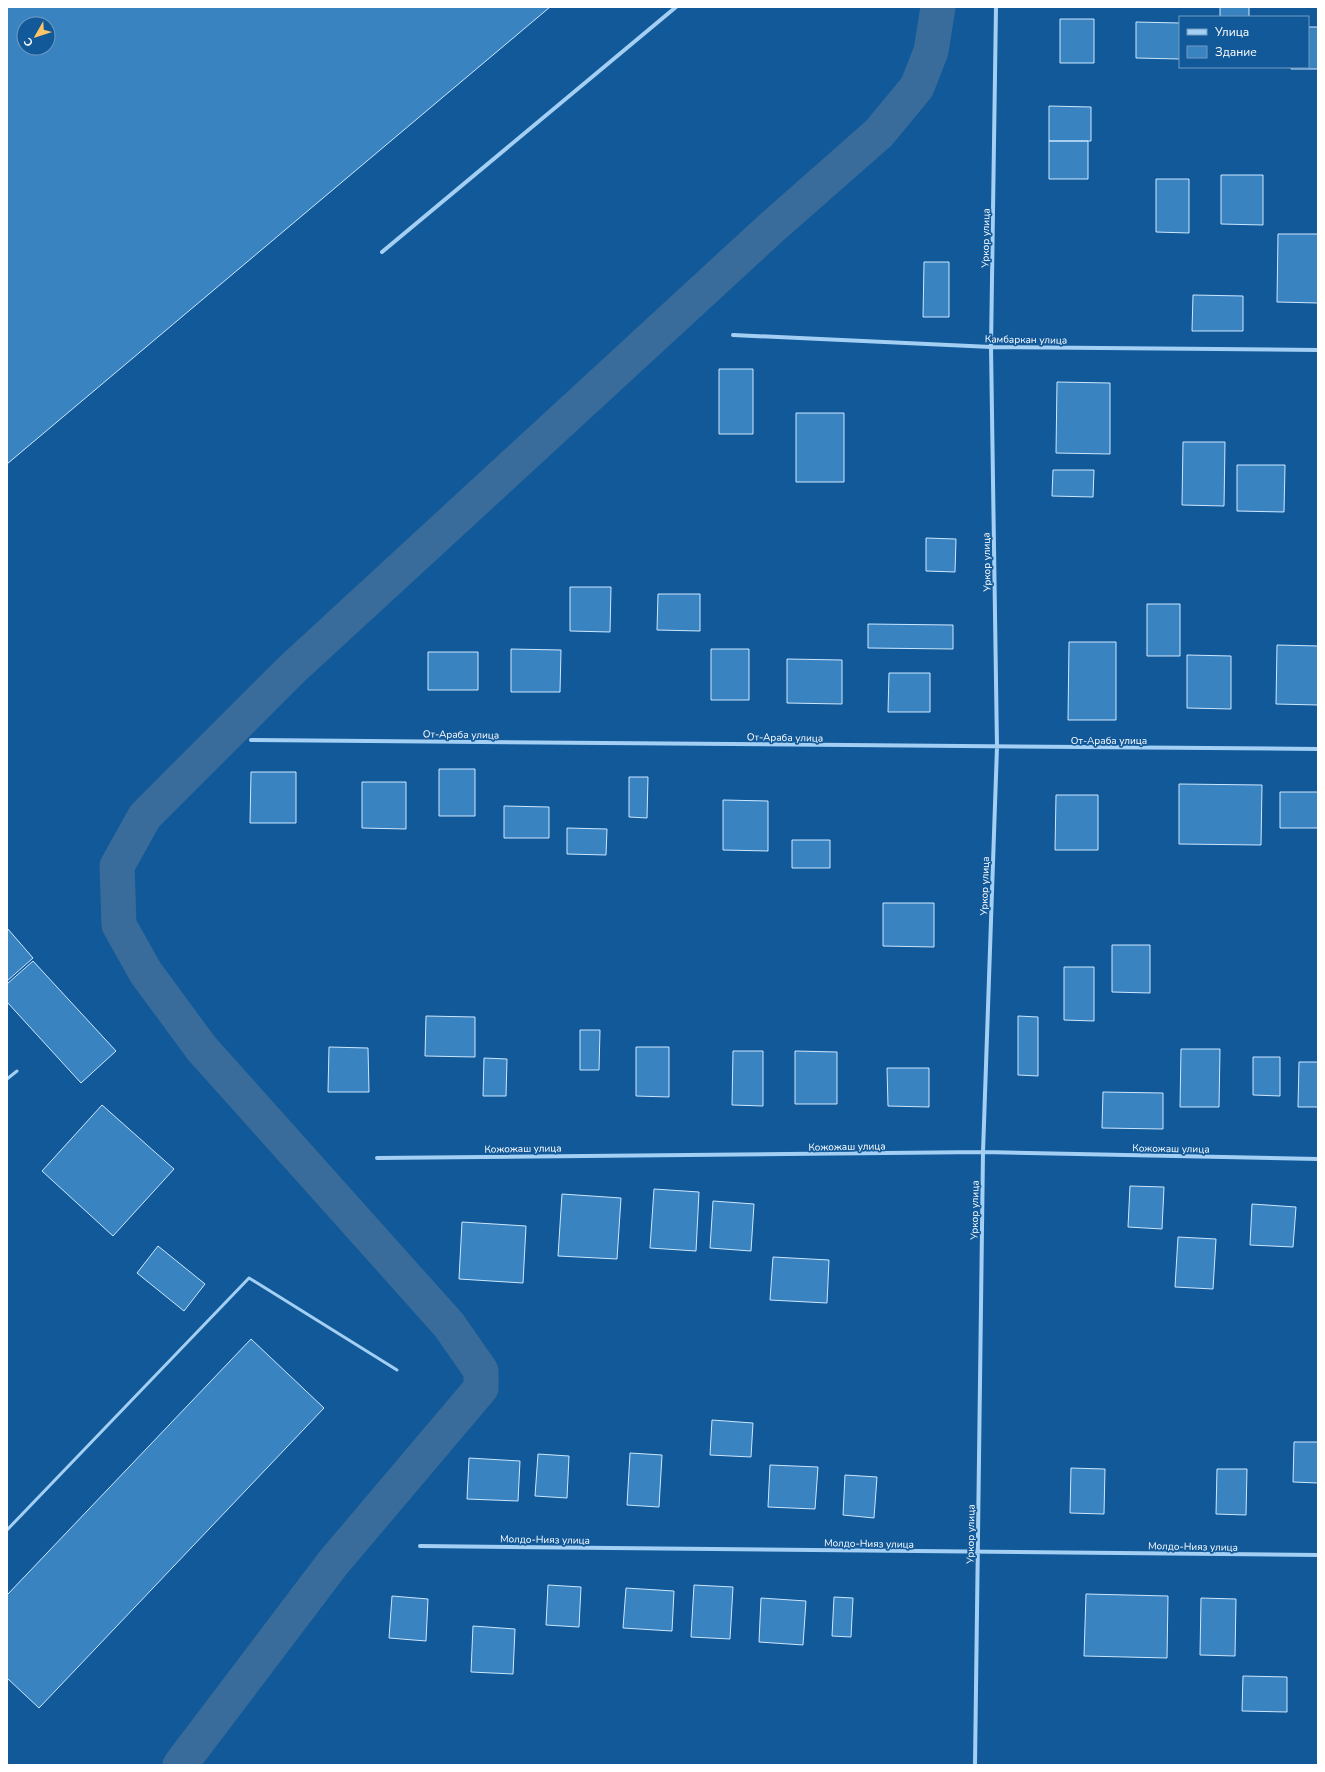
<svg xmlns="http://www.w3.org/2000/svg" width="1325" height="1772" viewBox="0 0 1325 1772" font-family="'Nunito Sans',sans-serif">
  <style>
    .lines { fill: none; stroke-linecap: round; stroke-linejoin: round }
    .canal { stroke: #396c9a; stroke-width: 35 }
    .building { fill: #3a83c1; stroke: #cce7fe; fill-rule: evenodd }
    .lane { stroke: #a4cff4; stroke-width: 3 }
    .street { stroke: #a4cff4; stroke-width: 4 }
    .labels { text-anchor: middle; stroke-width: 3.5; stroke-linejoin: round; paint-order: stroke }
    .street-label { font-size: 10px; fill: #fff; stroke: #125999 }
  </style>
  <rect width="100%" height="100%" fill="#125999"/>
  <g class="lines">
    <path class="canal" d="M180,1765L333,1563L481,1388V1371L449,1325L202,1049L146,973L119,925L117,866L145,816L291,670L770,229L879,133L917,87L931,51L938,7"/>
  </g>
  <path class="building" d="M7,7H550L7,464ZM24,24H48V48H24Z
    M1220,7H1249V17H1220Z
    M1060,19H1094V63H1060Z
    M1136,22L1180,23V59L1136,58Z
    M1308,27H1318V69H1291V67H1308Z
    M1049,106L1091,107V141H1049Z
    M1049,141H1088V179H1049Z
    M1221,175H1263V225L1221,224Z
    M1156,179H1189V233L1156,232Z
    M1278,234H1318V303L1277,302Z
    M924,262H949V317H923Z
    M1193,295L1243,296V331H1192Z
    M719,369H753V434H719Z
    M1057,382L1110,383V454L1056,453Z
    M796,413H844V482H796Z
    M1183,442H1225L1224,506L1182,505Z
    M1237,465H1285L1284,512L1237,511Z
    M1053,470H1094L1093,497L1052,496Z
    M926,538L956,539L955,572L926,571Z
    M570,587H611L610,632L570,631Z
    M658,594H700V631L657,630Z
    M1147,604H1180V656H1147Z
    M868,624L953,625V649L868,648Z
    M1069,642H1116V720H1068Z
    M1277,645L1318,646V705L1276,704Z
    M511,649L561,650L560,692H511Z
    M711,649H749V700H711Z
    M428,652H478V690H428Z
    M1187,655L1231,656V709L1187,708Z
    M787,659L842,660V704L787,703Z
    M889,673H930V712H888Z
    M439,769H475V816H439Z
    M251,772H296V823H250Z
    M629,777H648L647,818L629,817Z
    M362,782H406V829L362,828Z
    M1179,784L1262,785L1261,845L1179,844Z
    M1280,792H1318V828H1280Z
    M1056,795H1098V850H1055Z
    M723,800L768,801V851L723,850Z
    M504,806L549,807V838H504Z
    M567,828L607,829L606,855L567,854Z
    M792,840H830V868H792Z
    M883,903H934V947L883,946Z
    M7,928L33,958L7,981Z
    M1112,945H1150V993L1112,992Z
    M33,961L116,1051L81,1083L7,1002V984Z
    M1064,967H1094V1021L1064,1020Z
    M426,1016L475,1017V1057L425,1056Z
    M1018,1016L1038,1017V1076L1018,1075Z
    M580,1030H600L599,1070H580Z
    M329,1047L368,1048L369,1092H328Z
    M636,1047H669V1097L636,1096Z
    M1181,1049H1220L1219,1107H1180Z
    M733,1051H763V1106L732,1105Z
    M795,1051L837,1052V1104H795Z
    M1253,1057H1280V1096L1253,1095Z
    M484,1058L507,1059L506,1096H483Z
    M1299,1062H1318V1107H1298Z
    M887,1068H929V1107L888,1106Z
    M1103,1092L1163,1093V1129L1102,1128Z
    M102,1105L174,1169L113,1236L42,1171Z
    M1130,1186L1164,1187L1162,1229L1128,1227Z
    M654,1189L699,1192L696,1251L650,1248Z
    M562,1194L621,1198L617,1259L558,1256Z
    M713,1201L754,1204L751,1251L710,1248Z
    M1252,1204L1296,1207L1293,1247L1250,1245Z
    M462,1222L526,1226L523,1283L459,1279Z
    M1178,1237L1216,1239L1213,1289L1175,1287Z
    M158,1246L205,1284L184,1311L137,1273Z
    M773,1257L829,1260L827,1303L770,1300Z
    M251,1339L324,1408L39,1708L7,1678V1595Z
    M712,1420L753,1423L751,1457L710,1455Z
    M1294,1442H1318V1483L1293,1482Z
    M630,1453L662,1455L659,1507L627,1505Z
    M538,1454L569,1456L567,1498L535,1496Z
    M469,1458L520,1461L518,1501L467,1499Z
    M770,1465L818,1467L815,1509L768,1507Z
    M1071,1468L1105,1469L1104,1514L1070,1513Z
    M1217,1469H1247L1246,1515L1216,1514Z
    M845,1475L877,1477L874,1518L843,1515Z
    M548,1585L581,1587L579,1627L546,1625Z
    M694,1585L733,1587L730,1639L691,1637Z
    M626,1588L674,1591L672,1631L623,1628Z
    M1086,1594L1168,1596L1167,1658L1084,1656Z
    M392,1596L428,1599L426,1641L389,1638Z
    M834,1597L853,1598L851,1637L832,1636Z
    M761,1598L806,1601L803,1645L759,1642Z
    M1201,1598L1236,1599L1235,1656L1200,1655Z
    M473,1626L515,1629L513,1674L471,1672Z
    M1243,1676L1287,1677V1712L1242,1711Z"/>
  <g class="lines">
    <path class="lane" d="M7,1079L17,1071
      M7,1530L249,1278L397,1370"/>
    <path class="street" d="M382,252L676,7
      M733,335L991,347L1318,350
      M251,740L1318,749
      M377,1158L983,1152L1318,1159
      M420,1546L1318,1555
      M975,1765L983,1152L997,747L991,347L996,7"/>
  </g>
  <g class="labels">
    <g class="street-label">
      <text transform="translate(985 238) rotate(-89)" y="4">Уркор улица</text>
      <text transform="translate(1026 339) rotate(1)" y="4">Камбаркан улица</text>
      <text transform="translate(986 562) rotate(-91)" y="4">Уркор улица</text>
      <text transform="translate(461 734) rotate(1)" y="4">От-Араба улица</text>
      <text transform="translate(785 737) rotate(1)" y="4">От-Араба улица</text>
      <text x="1109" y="744">От-Араба улица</text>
      <text transform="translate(984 886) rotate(-88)" y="4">Уркор улица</text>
      <text transform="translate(847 1146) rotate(-1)" y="4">Кожожаш улица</text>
      <text transform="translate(523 1148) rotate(-1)" y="4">Кожожаш улица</text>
      <text transform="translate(1171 1148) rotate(1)" y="4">Кожожаш улица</text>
      <text transform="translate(974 1210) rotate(-89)" y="4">Уркор улица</text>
      <text transform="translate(970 1534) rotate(-89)" y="4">Уркор улица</text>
      <text transform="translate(545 1539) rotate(1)" y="4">Молдо-Нияз улица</text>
      <text transform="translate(869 1543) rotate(1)" y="4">Молдо-Нияз улица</text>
      <text transform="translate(1193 1546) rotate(1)" y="4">Молдо-Нияз улица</text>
    </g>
  </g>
  <rect width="1325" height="1772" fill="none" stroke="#ffffff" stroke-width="16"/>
  <rect x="1179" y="16" width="130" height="52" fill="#125999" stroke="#719bc2"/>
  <rect x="1187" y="29" width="20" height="6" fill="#a4cff4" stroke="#719bc2"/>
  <text x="1215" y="36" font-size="12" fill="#ffffff">Улица</text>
  <rect x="1187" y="46" width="20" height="12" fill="#3a83c1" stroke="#719bc2"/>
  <text x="1215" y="56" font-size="12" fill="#ffffff">Здание</text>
  <g transform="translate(36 36) rotate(231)"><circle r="19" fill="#125999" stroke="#719bc2"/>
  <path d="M0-3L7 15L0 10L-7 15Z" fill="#ffc567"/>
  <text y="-6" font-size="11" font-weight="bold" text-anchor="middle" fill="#ffffff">С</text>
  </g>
</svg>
